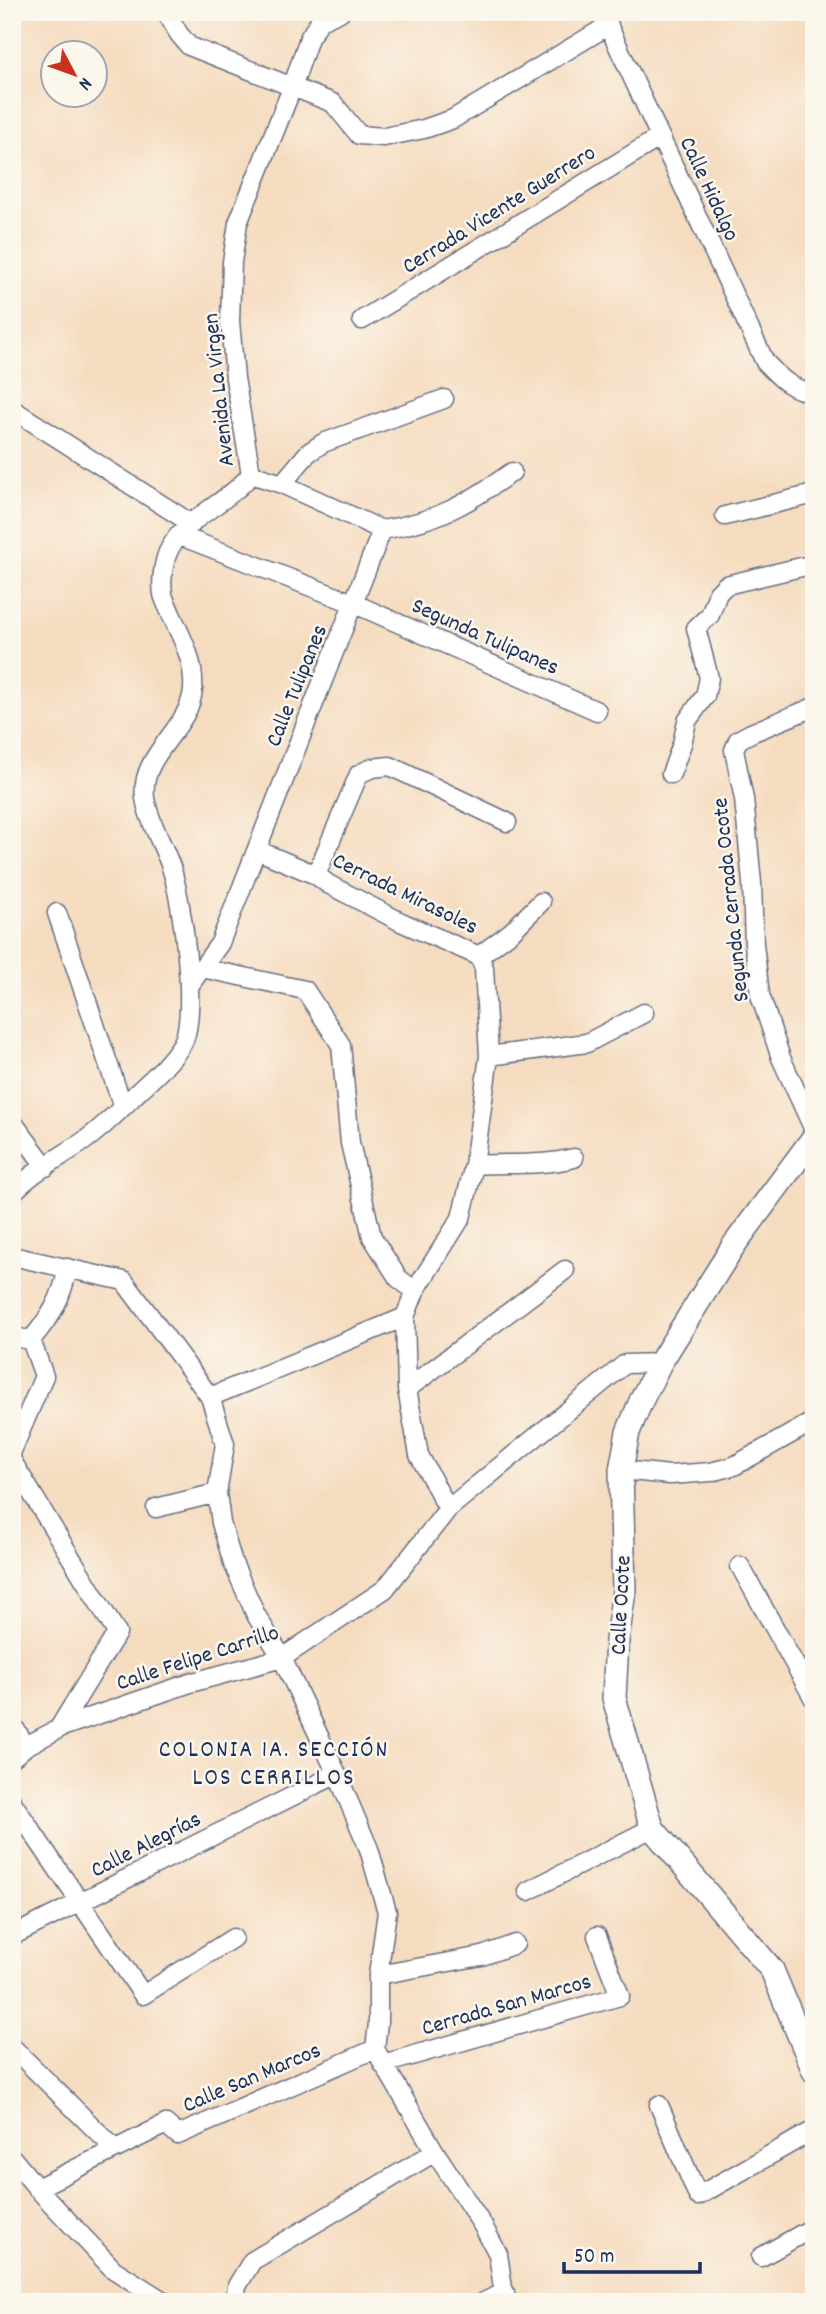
<svg xmlns="http://www.w3.org/2000/svg" width="826" height="2314" viewBox="0 0 826 2314" font-family="Dekko,sans-serif">
  <style>
    .lines { fill: none; stroke-linecap: round; stroke-linejoin: round }
    .minor-casing { stroke: #676c80; stroke-width: 21 }
    .tertiary-casing { stroke: #676c80; stroke-width: 26 }
    .minor { stroke: #fff; stroke-width: 18 }
    .tertiary { stroke: #fff; stroke-width: 23 }
    .labels { text-anchor: middle; stroke-width: 5; stroke-linejoin: round; paint-order: stroke }
    .street-label { font-size: 23px; fill: #1b2f5e; stroke: #fbf7ec }
    .neighbourhood-label { font-size: 24px; letter-spacing: 2px; fill: #1b2f5e; stroke: #fbf7ec }
  </style>
  <rect width="100%" height="100%" fill="#fbf7ec"/>
  <filter id="ink" filterUnits="userSpaceOnUse"><feTurbulence type="fractalNoise" baseFrequency=".0143" numOctaves="2"/><feDisplacementMap in="SourceGraphic" scale="14" xChannelSelector="R" yChannelSelector="G"/><feConvolveMatrix kernelMatrix="1 2 1 2 8 2 1 2 1" color-interpolation-filters="sRGB"/></filter>
  <filter id="wash" filterUnits="userSpaceOnUse"><feTurbulence type="fractalNoise" baseFrequency=".00686" numOctaves="4" result="noise"/><feDisplacementMap in="SourceGraphic" scale="28" xChannelSelector="R" yChannelSelector="G"/><feGaussianBlur stdDeviation="1.57" result="paint"/><feColorMatrix in="noise" values="0 0 0 0 0 0 0 0 0 0 0 0 0 0 0 0 0 1.4 0 .05"/><feComposite in="paint" operator="in"/></filter>
  <g filter="url(#wash)">
    <rect width="100%" height="100%" fill="#f5dcc0"/>
  </g>
  <g filter="url(#ink)">
    <g class="lines">
      <g class="minor-casing">
        <path id="minor" d="M166,12L179,34L189,46L333,103L359,135L384,137L424,129L453,119L609,25
          M602,12L765,362C778,376 793,392 814,392
          M320,21L340,12
          M362,320L660,137
          M12,409L192,524
          M251,474L282,484L382,530
          M282,484L308,453L323,443L444,399
          M725,516L814,494
          M382,530C438,521 467,504 512,472
          M178,535L355,604L597,711
          M814,707L751,733L738,740L734,750L744,799L752,883L754,944L760,995L781,1058L814,1130
          M671,774L682,744L687,721L705,696L709,678L696,628L710,615L718,593L726,585L814,564
          M257,850L316,875L328,884L401,922L479,956L484,968L489,1056L474,1165L461,1218L415,1291L405,1317L407,1389L419,1455L448,1509
          M316,875L359,774L372,768L390,766L507,822
          M57,913L123,1107
          M479,956L511,932L541,902
          M202,968L305,990L341,1045L350,1143L372,1237L398,1278L415,1291
          M189,986L220,943L382,530
          M489,1056L587,1043L644,1013
          M12,1121L46,1167
          M474,1165C508,1163 542,1166 574,1158
          M12,1194C31,1172 61,1157 84,1141C104,1127 122,1108 139,1091C154,1077 171,1062 182,1044C199,1016 182,900 171,867C163,844 149,822 145,798C139,754 190,730 193,689C195,662 182,638 171,614C169,608 164,600 163,594C161,582 163,564 168,552C184,517 228,504 251,474L235,378L230,321L232,262L238,223L292,88L309,38L320,21L319,12
          M12,1256L124,1281L210,1397L225,1444L217,1493L221,1523L233,1563L256,1615L282,1658L337,1774L369,1849L387,1912L378,1975V2023L375,2049L435,2152L483,2226L498,2254L505,2302
          M12,1337L31,1340C52,1315 61,1300 68,1268
          M407,1389L565,1270
          M210,1397L405,1317
          M12,1451L44,1376L31,1340
          M12,1461L117,1633L59,1728
          M621,1470L670,1475L711,1472L734,1466L814,1421
          M156,1508L217,1493
          M740,1566L814,1699
          M12,1724L26,1746L12,1758
          M26,1746L62,1727L190,1683L282,1658L385,1589L448,1509L625,1364L660,1363
          M12,1802L143,1995L233,1938
          M528,1891L652,1828
          M12,1936L337,1774
          M378,1975L482,1956L515,1944
          M13,2048L115,2149
          M383,2064L620,1996L597,1936
          M659,2105L698,2196L814,2130
          M12,2158L37,2188L113,2269L165,2302
          M37,2188L166,2124L178,2135L375,2049
          M761,2257L814,2227
          M235,2302L237,2286L252,2261L435,2152
          M484,2302L505,2292"/>
      </g>
      <g class="tertiary-casing">
        <path id="tertiary" d="M814,1137L734,1245L660,1363L641,1401L628,1432L621,1470L624,1591L617,1640L614,1698L652,1828L772,1970L814,2071"/>
      </g>
      <use href="#minor" class="minor"/>
      <use href="#tertiary" class="tertiary"/>
    </g>
  </g>
  <g class="labels">
    <g class="street-label">
      <text transform="translate(711 188) rotate(65)" y="8">Calle Hidalgo</text>
      <text transform="translate(498 208) rotate(-32)" y="8">Cerrada Vicente Guerrero</text>
      <text transform="translate(217 390) rotate(-96)" y="8">Avenida La Virgen</text>
      <text transform="translate(486 635) rotate(24)" y="8">Segunda Tulipanes</text>
      <text transform="translate(295 685) rotate(-68)" y="8">Calle Tulipanes</text>
      <text transform="translate(406 892) rotate(26)" y="8">Cerrada Mirasoles</text>
      <text transform="translate(729 900) rotate(-96)" y="8">Segunda Cerrada Ocote</text>
      <text transform="translate(619 1605) rotate(-87)" y="8">Calle Ocote</text>
      <text transform="translate(197 1656) rotate(-18)" y="8">Calle Felipe Carrillo</text>
      <text transform="translate(145 1843) rotate(-27)" y="8">Calle Alegrías</text>
      <text transform="translate(506 2003) rotate(-16)" y="8">Cerrada San Marcos</text>
      <text transform="translate(251 2076) rotate(-23)" y="8">Calle San Marcos</text>
    </g>
    <g class="neighbourhood-label">
      <text x="274" y="1756">COLONIA 1A. SECCIÓN<tspan x="274" dy="28">LOS CERRILLOS</tspan></text>
    </g>
  </g>
  <rect width="826" height="2314" fill="none" stroke="#fbf7ec" stroke-width="42"/>
  <g transform="translate(74 74) rotate(131)"><circle r="33" fill="#fbf7ec" stroke="#a1a7b3" stroke-width="2"/>
  <path d="M0-5L12 26L0 18L-12 26Z" fill="#c8321e"/>
  <text y="-10" font-size="19" font-weight="bold" text-anchor="middle" fill="#1b2f5e">N</text>
  </g>
  <path d="M564 2262v10h136v-10" fill="none" stroke="#1b2f5e" stroke-width="3.5"/>
  <text x="574" y="2262" font-size="21" fill="#1b2f5e" stroke="#fbf7ec" stroke-width="5" paint-order="stroke">50 m</text>
</svg>
